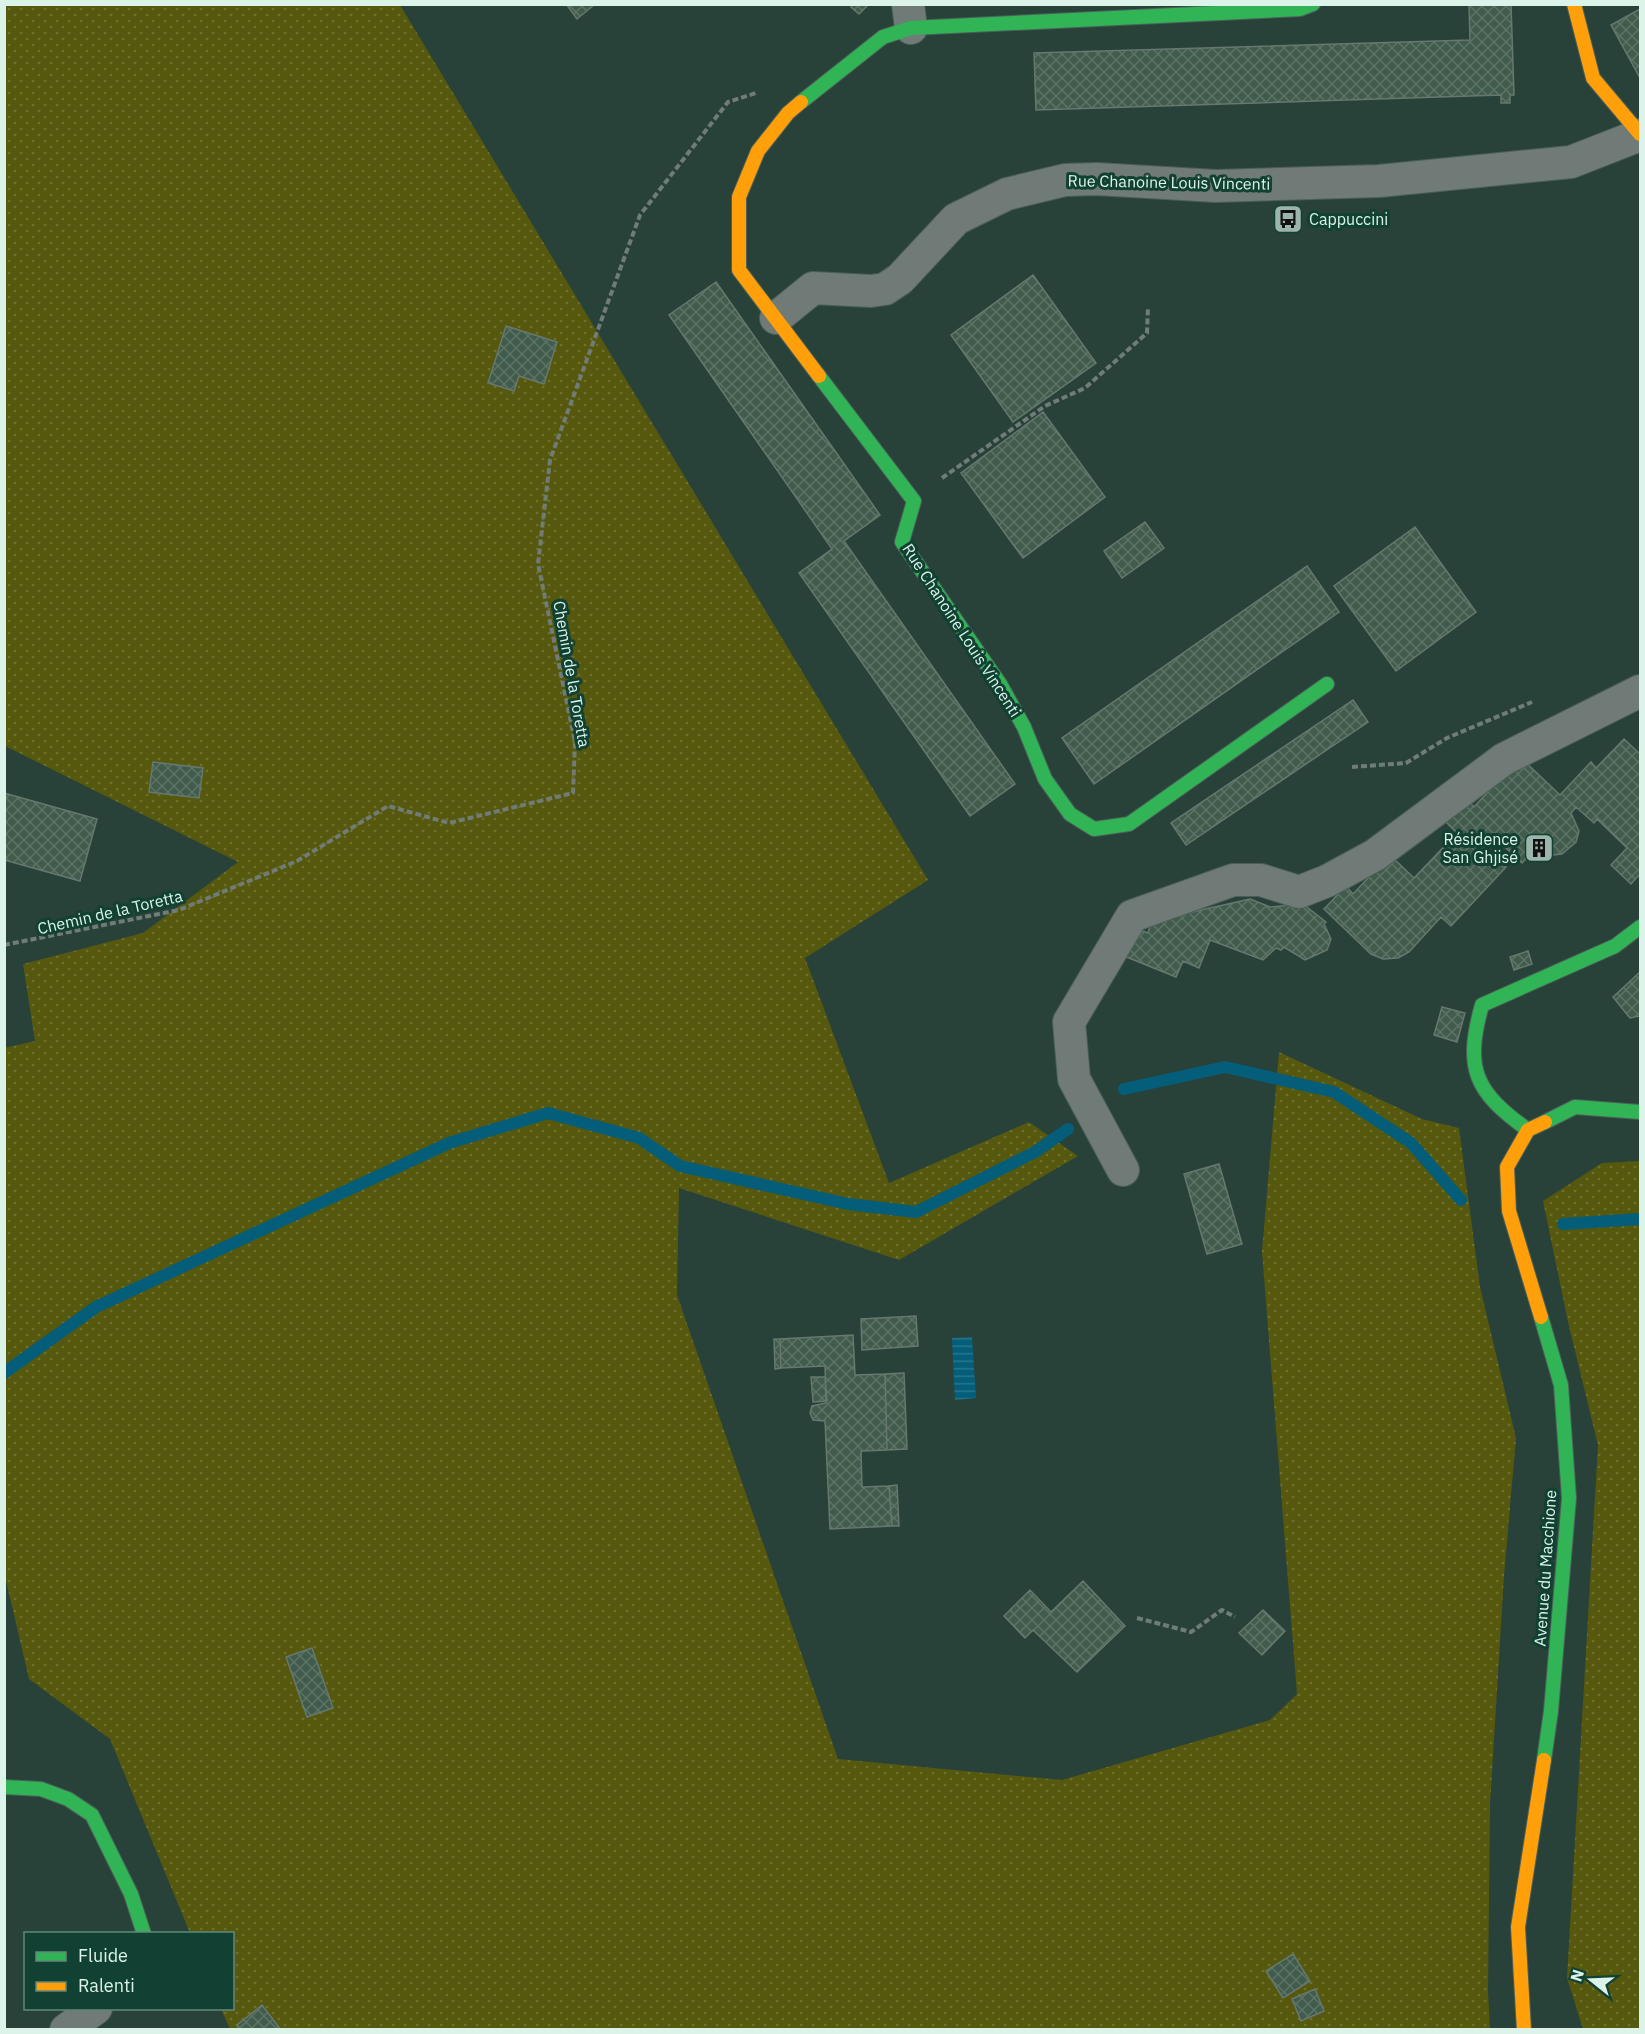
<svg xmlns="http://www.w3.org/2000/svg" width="1645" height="2034" viewBox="0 0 1645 2034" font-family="'IBM Plex Sans',sans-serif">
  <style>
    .grass { fill: url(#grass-dots) }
    .water { fill: url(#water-rules) }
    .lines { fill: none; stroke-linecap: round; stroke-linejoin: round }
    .stream { stroke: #045e7a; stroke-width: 12 }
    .building { fill: url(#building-cross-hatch); stroke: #66786f; stroke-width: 1.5 }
    .street-casing { stroke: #4b5f59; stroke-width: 34 }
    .fast-casing { stroke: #4b5f59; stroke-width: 16 }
    .slow-casing { stroke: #4b5f59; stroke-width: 16 }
    .path { stroke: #707c77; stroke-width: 4; stroke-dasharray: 6 3; stroke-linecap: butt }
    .street { stroke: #707a76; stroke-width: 32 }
    .fast { stroke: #30b455; stroke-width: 14 }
    .slow { stroke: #ff9f0a; stroke-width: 14 }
    .labels { text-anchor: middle; stroke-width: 6; stroke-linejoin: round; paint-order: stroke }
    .street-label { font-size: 16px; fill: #dbf3e9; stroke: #114132 }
    .poi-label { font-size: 16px; fill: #dbf3e9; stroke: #114132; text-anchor: start }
  </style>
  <defs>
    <pattern id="grass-dots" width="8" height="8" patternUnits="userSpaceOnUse" patternTransform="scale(1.5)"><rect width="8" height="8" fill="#56580e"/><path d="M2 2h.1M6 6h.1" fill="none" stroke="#6e7031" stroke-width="1.8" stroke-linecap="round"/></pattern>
    <pattern id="water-rules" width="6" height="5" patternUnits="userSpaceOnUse" patternTransform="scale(1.5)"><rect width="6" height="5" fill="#045e7a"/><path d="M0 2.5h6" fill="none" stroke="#28768d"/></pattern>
    <pattern id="building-cross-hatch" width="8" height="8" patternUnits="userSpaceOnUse" patternTransform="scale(1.5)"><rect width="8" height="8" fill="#415b4c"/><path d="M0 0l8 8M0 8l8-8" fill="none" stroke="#5c7366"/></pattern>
  </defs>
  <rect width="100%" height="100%" fill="#28423a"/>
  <path class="grass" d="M5,5H400L928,880L805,958L889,1183L1029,1122L1078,1156L899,1260L679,1188L677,1295L838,1759L1062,1780L1270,1720L1297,1694L1262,1252L1279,1052L1422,1119L1459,1128L1480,1287L1516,1438L1504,1576L1490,1804L1488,1991L1490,2029H230L221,2009L232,2008V1934L190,1933L110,1739L29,1679L4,1572V1048L35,1041L23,964L143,933L238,862L5,746Z
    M1640,1161V2029H1583L1567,1978L1598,1445L1568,1322L1543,1201L1602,1163Z"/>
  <path class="water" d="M972,1337L976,1398L955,1400L952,1338Z"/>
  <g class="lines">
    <path class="stream" d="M1124,1089L1225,1067L1334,1092L1411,1143L1461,1200
      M1563,1224L1640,1219
      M4,1373L96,1307L449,1143L548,1113L639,1138L680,1166L848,1204L916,1212L1035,1152L1068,1129"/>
  </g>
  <path class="building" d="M566,4H595L577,19Z
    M853,4H869L859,14L851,7Z
    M1469,4H1511L1514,95H1510V103H1501V95L1036,110L1034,53L1470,40Z
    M1640,9V78L1611,25Z
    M1033,275L1096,363L1013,422L951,335Z
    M716,282L880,515L844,541L1015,784L970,816L799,573L832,549L669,315Z
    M506,326L557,342L544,384L519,376L514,391L488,383Z
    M1043,412L1105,497L1023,558L961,473Z
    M1145,522L1164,548L1122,578L1104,551Z
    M1415,527L1476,612L1396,671L1334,586Z
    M1307,566L1339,612L1094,784L1062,738Z
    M1353,700L1368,722L1186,845L1171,823Z
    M1624,739L1640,754V874L1631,884L1611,865L1627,848L1597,819L1594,823L1576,807L1571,813L1579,831L1576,842L1562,854L1553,855L1535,849L1522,863L1493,836L1483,846L1506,867L1451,926L1441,917L1409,952L1398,958L1383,959L1371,954L1324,909L1346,886L1353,894L1390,855L1414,878L1457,833L1442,818L1463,796L1474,807L1520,757L1560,795L1591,762L1596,768Z
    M153,762L203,768L199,798L149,792Z
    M4,793L97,819L80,881L4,860Z
    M1250,899L1270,907L1303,904L1326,922L1324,924L1331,939L1327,950L1305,960L1284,947L1281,950L1276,948L1263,960L1210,940L1199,968L1183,961L1176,977L1124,956L1135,928L1148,933L1152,921Z
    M1528,951L1532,964L1514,970L1510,957Z
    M1640,972V1016L1630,1018L1613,997Z
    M1442,1007L1465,1013L1457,1042L1434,1035Z
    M1219,1164L1242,1244L1207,1254L1184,1174Z
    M916,1316L918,1346L862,1350L861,1319Z
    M853,1335L855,1375L885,1374L887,1450L861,1451L862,1487L889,1486L892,1526L830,1529L825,1421L813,1420L810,1413L812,1406L826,1403L825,1366L781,1368L780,1339Z
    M774,1339H780L781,1368L775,1369Z
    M904,1373L907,1449L887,1450L885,1374Z
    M811,1377H825L827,1401L813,1402Z
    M897,1485L899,1526H892L889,1486Z
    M1083,1581L1125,1626L1077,1672L1033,1630L1025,1638L1004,1616L1030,1590L1051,1612Z
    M1263,1610L1285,1631L1262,1655L1239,1633Z
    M312,1648L333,1708L307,1717L286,1657Z
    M1293,1954L1310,1981L1283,1998L1266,1971Z
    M1315,1989L1324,2011L1301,2021L1292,1999Z
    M262,2005L281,2030H240L237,2025Z"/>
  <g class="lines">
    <g class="street-casing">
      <path id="street" d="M908,4L911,28
        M776,318L813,288L871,291L885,289L900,279L956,219L1007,194L1065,180L1097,179L1216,186L1379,181L1571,162L1640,135
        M1123,1170L1074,1079L1069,1022L1132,916L1233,880H1261L1299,892L1327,881L1375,855L1504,759L1640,691
        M66,2030L96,2008"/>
    </g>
    <g class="fast-casing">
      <path id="fast" d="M801,102L883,37L911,28L1300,9L1313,4
        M819,376L914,501L902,542L1000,684L1024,727L1045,779L1070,814L1094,829L1129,824L1327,684
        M1545,1122L1575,1107L1640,1112
        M1528,1130C1475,1092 1464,1069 1482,1005L1615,946L1640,927
        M1541,1317L1561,1385L1569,1498L1551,1711L1544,1760
        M4,1787L41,1789L68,1799L92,1815L131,1894L144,1934"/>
    </g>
    <g class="slow-casing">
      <path id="slow" d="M1574,4L1593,78L1640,134
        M801,102L788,113L758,151L739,197V270L819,376
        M1541,1317L1509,1211L1507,1167L1528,1130L1545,1122
        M1524,2030L1518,1927L1544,1760"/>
    </g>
    <path class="path" d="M942,478L1045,406L1085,388L1147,333L1148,307
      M1352,767L1406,763L1447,738L1532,702
      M4,945L179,910L297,861L388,806L449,823L573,793L575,742L538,564L550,460L640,215L728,102L756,93
      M1137,1618L1191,1632L1222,1610L1235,1617"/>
    <use href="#street" class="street"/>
    <use href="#fast" class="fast"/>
    <use href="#slow" class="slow"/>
  </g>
  <defs>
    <g id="bus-square" transform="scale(1.5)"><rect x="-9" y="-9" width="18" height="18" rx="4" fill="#9cb5ac" stroke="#114132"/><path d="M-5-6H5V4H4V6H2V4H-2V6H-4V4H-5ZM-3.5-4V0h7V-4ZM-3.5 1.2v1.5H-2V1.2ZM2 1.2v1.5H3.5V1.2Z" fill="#111"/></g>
    <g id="building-square" transform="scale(1.5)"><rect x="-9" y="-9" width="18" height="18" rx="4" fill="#9cb5ac" stroke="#114132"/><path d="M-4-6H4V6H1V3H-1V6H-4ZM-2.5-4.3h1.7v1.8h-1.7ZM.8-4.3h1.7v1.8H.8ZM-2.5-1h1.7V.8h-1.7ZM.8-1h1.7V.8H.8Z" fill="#111"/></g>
  </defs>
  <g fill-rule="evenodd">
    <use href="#bus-square" x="1288" y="219"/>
    <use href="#building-square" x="1539" y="848"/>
  </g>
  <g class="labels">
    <g class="street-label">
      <text transform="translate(1169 182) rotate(1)" y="6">Rue Chanoine Louis Vincenti</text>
      <text transform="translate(962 630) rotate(57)" y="6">Rue Chanoine Louis Vincenti</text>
      <text transform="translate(572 674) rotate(80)" y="6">Chemin de la Toretta</text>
      <text transform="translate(110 912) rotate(-13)" y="6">Chemin de la Toretta</text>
      <text transform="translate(1545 1568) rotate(-86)" y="6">Avenue du Macchione</text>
    </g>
    <g class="poi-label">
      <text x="1309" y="225">Cappuccini</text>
      <text x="1518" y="845" text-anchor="end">Résidence<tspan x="1518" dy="18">San Ghjisé</tspan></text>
    </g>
  </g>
  <rect width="1645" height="2034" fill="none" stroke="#dbf3e9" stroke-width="12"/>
  <rect x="24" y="1932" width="210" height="78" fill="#114132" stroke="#62887b" stroke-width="1.5"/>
  <rect x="36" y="1952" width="30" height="9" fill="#30b455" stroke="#62887b" stroke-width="1.5"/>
  <text x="78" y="1962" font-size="18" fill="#dbf3e9">Fluide</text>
  <rect x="36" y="1982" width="30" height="9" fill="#ff9f0a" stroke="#62887b" stroke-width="1.5"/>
  <text x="78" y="1992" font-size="18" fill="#dbf3e9">Ralenti</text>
  <g transform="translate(1591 1980) rotate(288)" stroke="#114132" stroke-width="4.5" paint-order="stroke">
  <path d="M0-4.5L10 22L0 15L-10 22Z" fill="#dbf3e9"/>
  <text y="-9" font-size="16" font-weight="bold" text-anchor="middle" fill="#dbf3e9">N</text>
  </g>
</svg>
